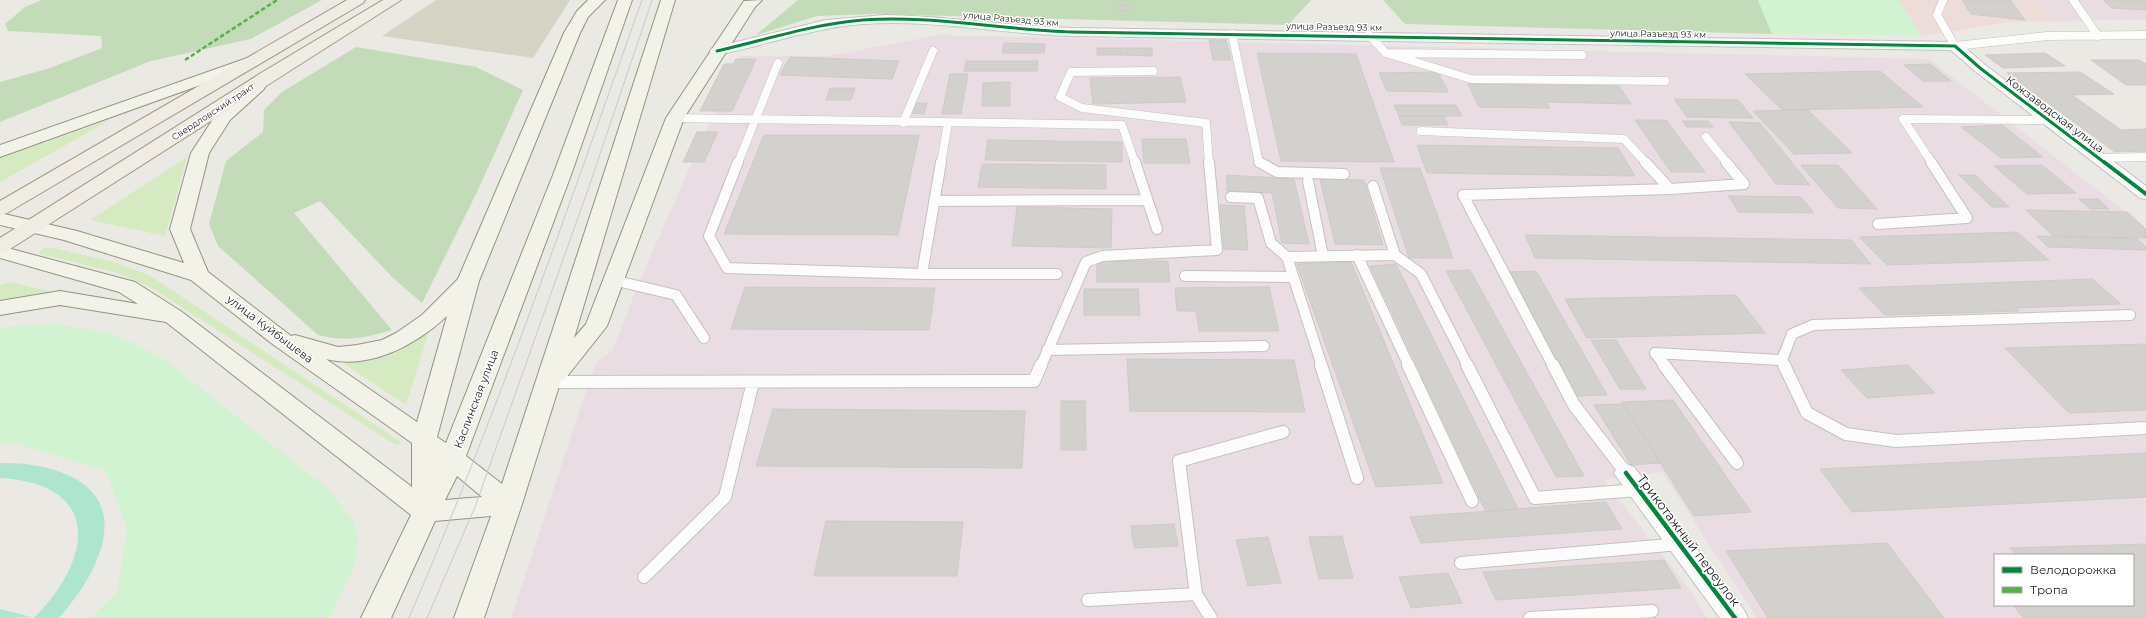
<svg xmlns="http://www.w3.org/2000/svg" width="2146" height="618" viewBox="0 0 2146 618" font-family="Montserrat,sans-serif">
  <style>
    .commercial { fill: #eedcd8 }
    .industrial { fill: #e9dde3; fill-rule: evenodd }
    .construction { fill: #d4d4c5 }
    .grass { fill: #d6eac1 }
    .forest { fill: #c3dbb8 }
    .park { fill: #d1f3d1 }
    .pitch { fill: #ade5cf }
    .building { fill: #d3d1cd; stroke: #cecac5 }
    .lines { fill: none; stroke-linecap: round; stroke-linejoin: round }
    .lane-far2-casing { stroke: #c3c2c0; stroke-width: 9 }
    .lane-far1-casing { stroke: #c3c2c0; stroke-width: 12 }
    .lane-casing { stroke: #c3c2c0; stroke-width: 14 }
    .street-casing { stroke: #c3c2c0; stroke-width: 2 }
    .secondary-casing { stroke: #92957c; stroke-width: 2 }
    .primary-casing { stroke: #a19881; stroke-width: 2 }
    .lane-far2 { stroke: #fcfcfb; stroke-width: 8 }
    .lane-far1 { stroke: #fcfcfb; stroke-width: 10 }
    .lane { stroke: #fcfcfb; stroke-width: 12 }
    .street { fill: #fcfcfb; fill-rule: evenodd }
    .secondary { fill: #f2f2e9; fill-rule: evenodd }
    .primary { fill: #f0ebe3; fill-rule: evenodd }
    .tram { stroke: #c9c9c8; stroke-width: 1 }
    .quiet { stroke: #55b145; stroke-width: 2.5; stroke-dasharray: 4.5 2.5; stroke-linecap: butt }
    .cycleway-far2-casing { stroke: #fff; stroke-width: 5 }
    .cycleway-far1-casing { stroke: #fff; stroke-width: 6 }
    .cycleway-casing { stroke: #fff; stroke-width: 7 }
    .cycleway-far2 { stroke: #00873e; stroke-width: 3 }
    .cycleway-far1 { stroke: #00873e; stroke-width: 4 }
    .cycleway { stroke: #00873e; stroke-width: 4.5 }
    .labels { text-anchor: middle; stroke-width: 3; stroke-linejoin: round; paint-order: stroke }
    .far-street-label { font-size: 9px; fill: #1c1c1c; stroke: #fff }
    .street-label { font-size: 11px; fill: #1c1c1c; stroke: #fff }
    .near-street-label { font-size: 13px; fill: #1c1c1c; stroke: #fff }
  </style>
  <rect width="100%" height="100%" fill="#ebe9e4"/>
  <path class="commercial" d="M1898,0H2035L2056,21L2010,22L1922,36Z"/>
  <path class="industrial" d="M2035,0H2146V20L2056,21Z
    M940,35L1929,59L2146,228V618H1757L1662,472L1604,480L1693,594L1706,618H511L595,364L612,351L640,280L739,56H827ZM1995,555H2133V605H1995Z"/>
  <path class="construction" d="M436,0H570L533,58L382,36Z"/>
  <path class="grass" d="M110,120L0,182V158Z
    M187,157L165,236L90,220Z
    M45,248H54L114,262L149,275L401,442L397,446L152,288L115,272L40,254L39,252Z
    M9,282L58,293L0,304V285Z
    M429,331L406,405L343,363L386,356L409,345Z"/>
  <path class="forest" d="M42,0H322L251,39L151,61L0,122V82L50,68L102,48L101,36L8,31L5,24L25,7Z
    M798,0H1311L1288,25L873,14L817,16L756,35Z
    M1383,0H1758L1772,34L1405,24Z
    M356,47L476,67L523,90L478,190L422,303L393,278L320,201L294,213L392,330C364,338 347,342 318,335L218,246L209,224L226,161L263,132L264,110L282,92Z"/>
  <path class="park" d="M1758,0H1898L1922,36L1772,34Z
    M59,324L116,335L161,357L327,488L353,520L358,539L354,567L329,618H90L117,592L127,529L106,471L14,443L0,445V328L21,325Z"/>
  <path class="pitch" d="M0,463C55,462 125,483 99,554C91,578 75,599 59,618H34C93,559 103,484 0,478Z
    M0,609L31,617L0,618Z"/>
  <path class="building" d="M1962,0H2010L2025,20L1971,14Z
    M2103,0H2146V10L2112,8Z
    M1119,5L1131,6V11L1118,10Z
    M1209,40H1226L1231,60H1213Z
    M1004,43L1045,44L1044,53H1002Z
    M1097,48H1120V55H1097Z
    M1120,48H1152V56L1120,55Z
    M1257,53L1356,54L1394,162L1281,161Z
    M2045,53L2065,66L2003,68L1985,55Z
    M790,57L899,61L892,79L780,75Z
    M736,59H756L732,111H700L724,64H733Z
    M2091,60H2139L2146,64V85H2126Z
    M966,61H1038L1037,71H964Z
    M1930,64L1951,81H1923L1904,65Z
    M1880,71L1923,107L1782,110L1745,74Z
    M1438,72L1448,92L1387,91L1379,73Z
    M2080,72L2114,94L2072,95L2121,130L2146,129V151L2115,152L2007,73Z
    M950,74H968L961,114H942Z
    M1180,77L1186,102L1093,104L1090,78Z
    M1010,82V106H982L983,83Z
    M1468,84L1619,86L1631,104L1546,102L1550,108L1479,107Z
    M830,88H855L851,100H826Z
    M1674,99L1738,100L1753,118L1687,117Z
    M914,103H927L924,114L911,113Z
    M1394,105H1456L1462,116H1399Z
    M1808,110L1852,153L1794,154L1753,111Z
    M1399,116H1444L1448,125H1402Z
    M1635,120H1666L1705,172H1671Z
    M1682,121H1708L1713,127H1687Z
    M1729,122L1760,123L1810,185L1776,184Z
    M2002,125L2043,157L2001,158L1961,127Z
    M697,132H718L704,162H683Z
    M764,135H919L898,235L724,234Z
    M1142,139H1186L1190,163H1144Z
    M988,140L1122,142V162L985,160Z
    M1417,145L1618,148L1635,176L1427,173Z
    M982,164L1106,165V189L978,187Z
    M1801,165H1838L1877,209L1838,208Z
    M2042,165L2076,193L2027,194L1994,166Z
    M1380,168H1420L1453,258H1409Z
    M1227,175L1294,179L1309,244L1282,243L1272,193L1227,191Z
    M1959,175H1975L2009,207H1992Z
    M1320,179L1364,180L1383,245L1335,244Z
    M1728,196L1801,197L1814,213L1739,212Z
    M2079,199H2098L2109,209H2090Z
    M1220,205L1244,206L1248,250L1224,249Z
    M1017,207L1112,209L1111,248L1012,246Z
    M2026,210L2127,212L2146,229V238L2053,236Z
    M2017,232L2049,260L1887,265L1859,237Z
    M1525,235L1851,240L1871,264L1535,258Z
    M2037,236L2137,239L2146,247V250L2048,247Z
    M1097,261H1168L1170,282H1097Z
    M1351,262L1443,483L1376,487L1297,264Z
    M1396,264L1518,509L1486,512L1370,266Z
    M1470,270L1584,476L1556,477L1446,271Z
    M1536,271L1607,395L1573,396L1506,272Z
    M2092,279L2121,304L2016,308L2019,311L1885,315L1859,288Z
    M745,287L935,288L929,330L731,329Z
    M1269,287L1279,331H1199L1196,311H1177L1175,288Z
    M1084,289H1138L1140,315H1084Z
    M1736,295L1765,333L1587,338L1565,299Z
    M1591,340H1616L1646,389H1620Z
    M2146,344V410L2069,413L2005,348Z
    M1127,359L1294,360L1305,412L1130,411Z
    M1908,365L1935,393L1867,398L1841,370Z
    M1673,400L1751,512L1694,516L1622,402Z
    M1061,401H1085L1086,450H1061Z
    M1622,404L1661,463L1631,465L1594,405Z
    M773,409L1025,411L1022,468L756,466Z
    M2146,453V497L1852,512L1820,469Z
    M1606,502L1622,529L1421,543L1410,517Z
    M826,521L963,522L957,576H814Z
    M1174,524L1178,546L1134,548L1131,526Z
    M1342,536L1353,578L1319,579L1309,537Z
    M1268,537L1281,583L1248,586L1236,540Z
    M1887,543L1944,618H1768L1726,551Z
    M2146,544V618H2023L2013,605H2133V555H2016L2010,548Z
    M1664,560L1681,588L1496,600L1483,572Z
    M1448,573L1462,603L1411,608L1399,577Z"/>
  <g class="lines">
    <g class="lane-far2-casing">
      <path id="lane-far2" d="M1943,0L1937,15L1955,46L2047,36L2146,35
        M2073,0L2098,36
        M1232,34L1259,163
        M1369,35L1386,53L1582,55
        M1386,53L1471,79L1665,81
        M1153,71L1071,72L1060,97L1082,108L1206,123L1209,163
        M675,118L1122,125L1135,163
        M903,123L933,51
        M1421,131L1624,139L1646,163
        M1706,137L1727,163
        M2098,158L2146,157
        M738,163L778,63
        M941,163L948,123
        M1932,163L1903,119L2048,120"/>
    </g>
    <g class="lane-far1-casing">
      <path id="lane-far1" d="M738,162L709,236L727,268L922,274L941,162
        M1135,162L1157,229
        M1259,162L1277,172L1344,174
        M1308,181L1323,256
        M1670,189L1744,184L1726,162
        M1231,197L1258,198L1271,243L1287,257L1322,366
        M934,201L1147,200
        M1878,224L1967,218L1931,162
        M1357,255L1409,366
        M1395,255L1421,274L1468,366
        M1287,257L1395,255L1373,186
        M922,274H1057
        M1185,276L1293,277
        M613,280L676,295L704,338
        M1047,350L1264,346
        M1041,366L1086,262L1102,256L1217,250L1209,162
        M1553,366L1463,195L1670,189L1645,162
        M1665,366L1655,353L1782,360
        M1785,366L1782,360L1792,334L1813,325L2130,315"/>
    </g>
    <g class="lane-casing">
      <path id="lane" d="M1321,365L1357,478
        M1408,365L1472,501
        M1467,365L1535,498L1638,490
        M1553,365L1574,405L1626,473
        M1664,365L1737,463
        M1784,365L1807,413L1846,434L1896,441L2146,428
        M549,382L1034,381L1041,365
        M1461,563L1680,544
        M644,577L725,497L753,382
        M1088,600L1196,594
        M1211,618L1196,594L1179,461L1283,432
        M1530,618L1652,611"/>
    </g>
    <g class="street-casing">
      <path id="street" d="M885,15C947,16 1009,26 1072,28L1955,42L1960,43L1985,65L2146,186V199L2140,198L1975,71L1951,50L1072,36C1002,34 932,19 863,24C813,28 765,45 717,55L712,54L710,51L712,48L826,20Z
        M1626,464L1634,467L1744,610L1748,618H1720L1618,479L1614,473L1618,467Z"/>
    </g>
    <g class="secondary-casing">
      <path id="secondary" d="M588,0H605L588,17L580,33L479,281L437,437L446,443L553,175L618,0H632L571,175L466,456L502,484L661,0H675L574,338L586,324L666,118L744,1L762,0L755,7L684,118L607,326L565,379L561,380L522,504L484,618H454L491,516L435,521L391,618H361L411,515L166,322L60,305L0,315V301L60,291L138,304L119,292L0,258V246L135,282L182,312L412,487V443L271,343L191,280L64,240L0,225V213L77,231L184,263L170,229L191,153L217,113L252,81H264L266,85L264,89L230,120L209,153L190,229L208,272L291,336L295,335L338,347L357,345L382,340L396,333L422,315L458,279L564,33L577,11ZM447,316L417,422L326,359C370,370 416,345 447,316ZM457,476L482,497L445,500Z
        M253,56L259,58L261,61L259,64L0,157V145Z"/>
    </g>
    <g class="primary-casing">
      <path id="primary" d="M347,0H365L363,3L7,213L0,215V201Z
        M383,0H401L7,251L0,253V238L261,73Z"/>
    </g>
    <use href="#lane-far2" class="lane-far2"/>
    <use href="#lane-far1" class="lane-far1"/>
    <use href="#lane" class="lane"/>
    <use href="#street" class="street"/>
    <use href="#secondary" class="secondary"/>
    <use href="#primary" class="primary"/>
    <path class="tram" d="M409,618C496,416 568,208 642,0
      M427,618L475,507L591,181L652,0"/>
    <path class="quiet" d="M185,60L277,0"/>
    <g class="cycleway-far2-casing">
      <path id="cycleway-far2" d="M717,51C765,40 813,24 863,20C932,15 1002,30 1072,32L1955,46L1980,68L2105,163"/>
    </g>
    <g class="cycleway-far1-casing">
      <path id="cycleway-far1" d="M2104,162L2146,194"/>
    </g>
    <g class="cycleway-casing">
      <path id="cycleway" d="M1626,473L1735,618"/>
    </g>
    <use href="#cycleway-far2" class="cycleway-far2"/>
    <use href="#cycleway-far1" class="cycleway-far1"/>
    <use href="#cycleway" class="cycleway"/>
  </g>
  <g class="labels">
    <g class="far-street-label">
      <text transform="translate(1011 19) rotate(5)" y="3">улица Разъезд 93 км</text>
      <text transform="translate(1334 27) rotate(1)" y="3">улица Разъезд 93 км</text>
      <text transform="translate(1658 34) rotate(1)" y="3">улица Разъезд 93 км</text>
      <text transform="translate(213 112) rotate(-33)" y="3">Свердловский тракт</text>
    </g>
    <g class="street-label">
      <text transform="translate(2055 114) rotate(37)" y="4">Кожзаводская улица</text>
      <text transform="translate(270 329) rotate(37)" y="4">улица Куйбышева</text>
      <text transform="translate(476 399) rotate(-69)" y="4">Каслинская улица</text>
    </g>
    <g class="near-street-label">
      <text transform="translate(1689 540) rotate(53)" y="5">Трикотажный переулок</text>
    </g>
  </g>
  <rect x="1994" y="554" width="140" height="52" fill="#ffffff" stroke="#a4a4a4"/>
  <rect x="2002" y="567" width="20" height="6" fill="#00873e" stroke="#a4a4a4"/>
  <text x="2030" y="574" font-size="12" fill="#1c1c1c">Велодорожка</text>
  <rect x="2002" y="587" width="20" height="6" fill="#55b145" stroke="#a4a4a4"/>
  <text x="2030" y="594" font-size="12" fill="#1c1c1c">Тропа</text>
</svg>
